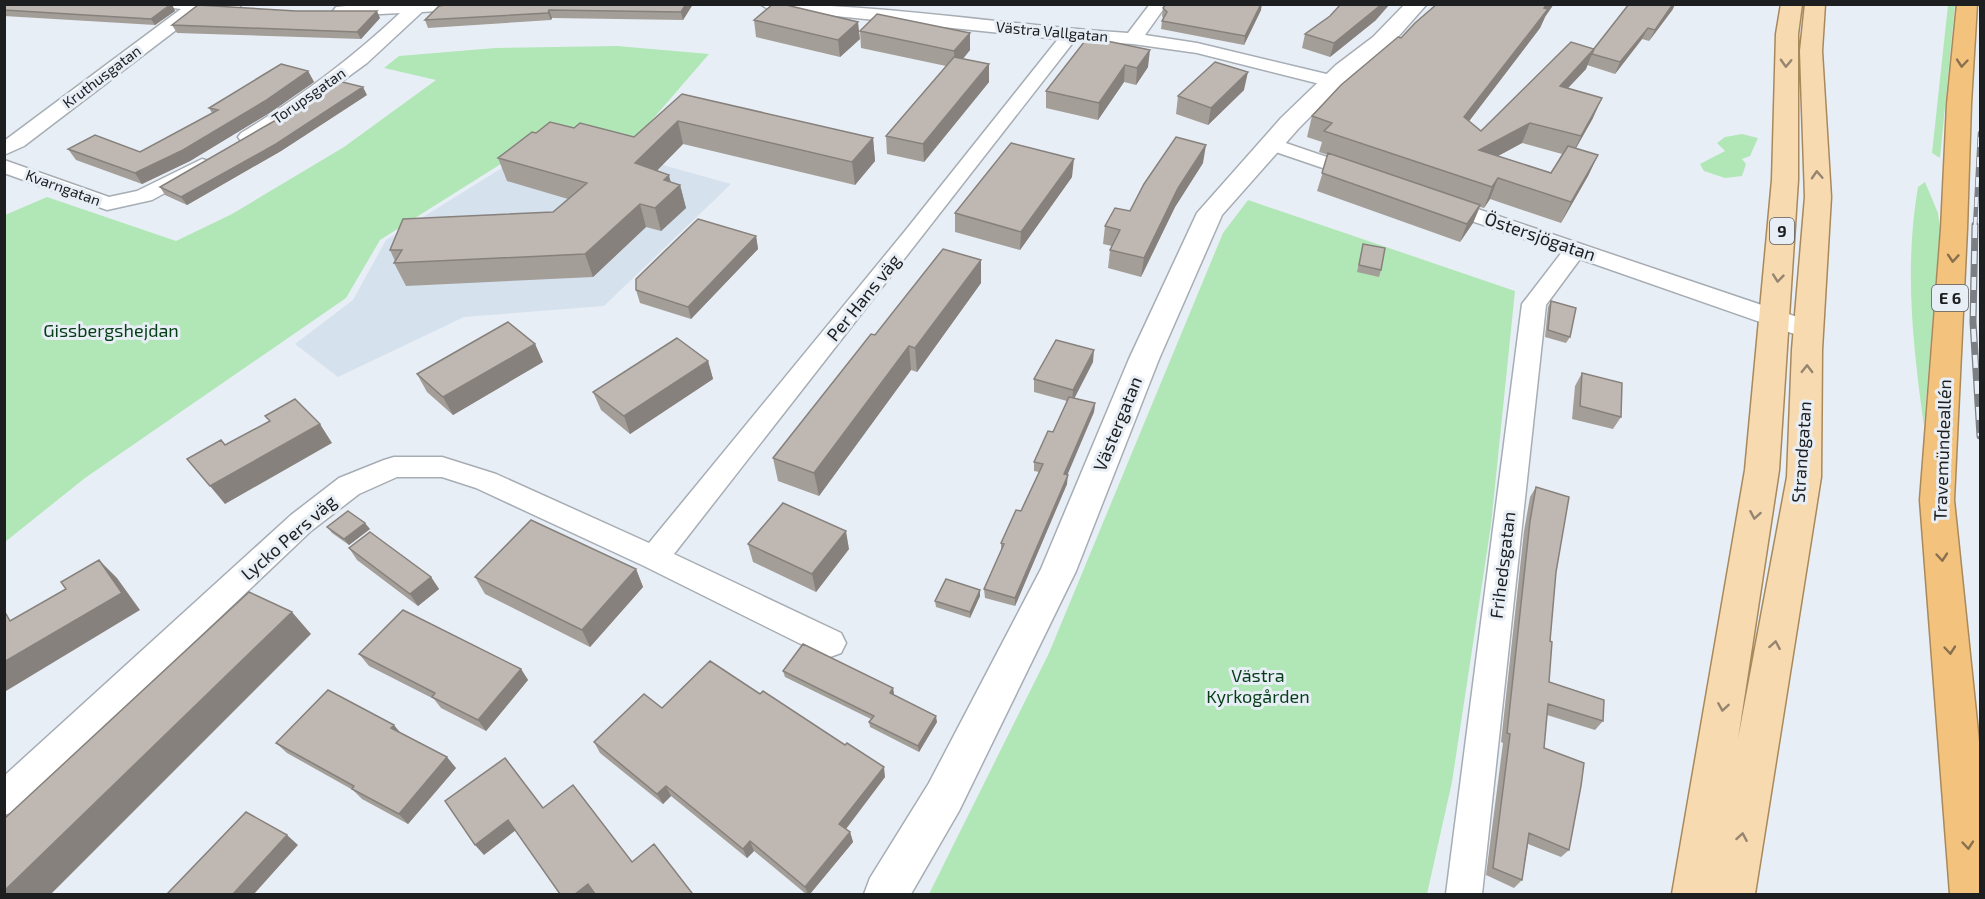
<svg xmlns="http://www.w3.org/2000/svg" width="1985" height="899" viewBox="0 0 1985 899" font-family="'Exo 2',sans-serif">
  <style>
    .built { fill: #d6e1ee }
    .green { fill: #b1e7b7 }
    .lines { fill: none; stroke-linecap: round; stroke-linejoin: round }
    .street-casing { stroke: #a7adb4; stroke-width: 3 }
    .secondary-casing { stroke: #a7adb4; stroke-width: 3 }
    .primary-casing { stroke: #a8895c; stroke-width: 3 }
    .highway-casing { stroke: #a8895c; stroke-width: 3 }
    .street { fill: #fff; fill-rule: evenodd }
    .secondary { fill: #fff; fill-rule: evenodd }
    .primary { fill: #f8dab1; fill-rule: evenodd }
    .highway { fill: #f3c27d; fill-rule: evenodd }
    .rail-far1-casing { stroke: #7b7f83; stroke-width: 4.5 }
    .rail-casing { stroke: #7b7f83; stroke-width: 7 }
    .rail-far1 { stroke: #e8eef5; stroke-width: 3; stroke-dasharray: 10; stroke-linecap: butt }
    .rail { stroke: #e8eef5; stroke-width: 4.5; stroke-dasharray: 13; stroke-linecap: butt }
    .wall { fill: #a49e99; fill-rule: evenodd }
    .shaded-wall { fill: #86817d }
    .building { fill: #bfb8b2; stroke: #86817d; stroke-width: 1.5 }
    .oneway { stroke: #958570 }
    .oneway2 { stroke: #88704e }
    .labels { text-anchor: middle; stroke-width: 6; stroke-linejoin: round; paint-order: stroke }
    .far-street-label { font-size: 15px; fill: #1c1e20; stroke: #e8eef5 }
    .shield { fill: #e8eef5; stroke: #595c60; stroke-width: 1.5 }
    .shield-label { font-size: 16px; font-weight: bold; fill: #1c1e20 }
    .street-label { font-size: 18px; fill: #1c1e20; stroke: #e8eef5 }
    .park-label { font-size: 18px; fill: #053e15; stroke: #e8eef5 }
  </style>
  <rect width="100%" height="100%" fill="#e8eef5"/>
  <path class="built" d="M566,138L731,184L604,306L464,317L338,377L295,344L353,300L386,240L526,153Z"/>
  <path class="green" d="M1948,5H1955L1940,158L1932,153Z
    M617,46L709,54L633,142L523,150L380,240L346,298L85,478L5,542V215L47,197L176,241L232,214L344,147L436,80L384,68L399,56L495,48Z
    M1742,134L1758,138L1750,156L1742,159L1746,164L1742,176L1725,178L1704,171L1700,164L1725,151L1717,143L1725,137Z
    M1925,182L1938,213L1940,229L1924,426C1913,346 1904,268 1918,187Z
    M1248,200L1515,291L1491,525L1452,782L1427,894H929L1049,653L1223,233Z"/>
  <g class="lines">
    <g class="street-casing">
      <path id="street" d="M171,4H238L241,8L238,12L201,11L24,146L4,155V141L181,9L173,8Z
        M366,4H474L466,9L422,12L367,63L286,122L255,141H241L238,137L241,133C299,98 351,59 400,13L342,16L336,15L333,11L336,7Z
        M760,4C883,4 1005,25 1128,33L1150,4H1167L1145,35L1197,43L1339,77L1341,81L1339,85L1332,87L1197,53L1133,44L1075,40L674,554L841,633L846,643L841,653L830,657L819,653L644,566L476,488L442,477H397L359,494L311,531L16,811L4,815V776L291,515L339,478L384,460L394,457H442L496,474L649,543L905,231L1058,39L768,9Z
        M1271,138L1368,171L1371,175L1368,179L1361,181L1264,148L1261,144L1264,140Z
        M202,159L209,161L212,165L209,169L152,200L107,210L4,173V160L109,197L137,191Z
        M1442,197L1818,324L1821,330L1818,336L1809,338L1800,336L1580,259L1546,305L1482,894H1446L1522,304L1562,252L1434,208L1431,203L1434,198Z"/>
    </g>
    <g class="secondary-casing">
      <path id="secondary" d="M1405,4H1427L1389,47L1352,75L1299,128L1222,215L1159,359L1076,571L959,811L911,894H864L870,878L929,783L1041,569L1129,359L1197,213L1281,118L1336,65L1373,37Z"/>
    </g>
    <g class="primary-casing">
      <path id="primary" d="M1781,4H1802L1798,34V180L1779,470L1738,739L1787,477L1792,350L1805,197L1800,51L1805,4H1825L1822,51L1831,197L1822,350L1821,477L1755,894H1672L1745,470L1772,180L1776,34Z"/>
    </g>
    <g class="highway-casing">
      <path id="highway" d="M1957,4H1977L1971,104L1967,229L1954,500L1980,751V894H1950L1920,500L1941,229L1947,104Z"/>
    </g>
    <use href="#street" class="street"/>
    <use href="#secondary" class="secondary"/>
    <use href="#primary" class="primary"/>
    <use href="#highway" class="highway"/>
    <g class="rail-far1-casing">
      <path id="rail-far1" d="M1975,227L1980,133"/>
    </g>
    <g class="rail-casing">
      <path id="rail" d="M1975,225L1973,322L1980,436"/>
    </g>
    <use href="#rail-far1" class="rail-far1"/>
    <use href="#rail" class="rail"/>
  </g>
  <path class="wall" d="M4,4L175,11L155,25L4,16Z
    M451,4H693L683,20L552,18L551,20L428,28L425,20Z
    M1163,8L1261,10L1244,45L1161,29L1162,21L1163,18L1162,16Z
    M1673,9L1649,41L1642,39L1615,74L1587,65L1586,69L1568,88L1593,118L1576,148L1598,155L1588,176L1561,223L1490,199L1484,208L1480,207L1473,223L1460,242L1317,191L1328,155L1319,152L1322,142L1307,137L1312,116L1401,38L1545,17L1540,28L1469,121L1481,131L1594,49ZM1522,143L1562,154L1551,173L1498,156Z
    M380,18L361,39L177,33L172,25Z
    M754,20L860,39L840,57L756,37Z
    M1376,20L1330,57L1302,48L1305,34Z
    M860,31L970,33V50L963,59L989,64V82L924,162L887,154L886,136L946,66L861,48Z
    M1088,37L1148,67L1136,85L1124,82L1098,120L1046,108V91Z
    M308,71L314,82L271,112L190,161L142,184L76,160L68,149L140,152L212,113L209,108Z
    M1244,90L1208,125L1176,114L1178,96Z
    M682,94L873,138L875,161L855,185L683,144L657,170L671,182L680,185L686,208L661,231L646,227L593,277L406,286L394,263L395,261L390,250L553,212L568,199L507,181L498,158L574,128L634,137Z
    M367,95L281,151L187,205L165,195L160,187Z
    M1203,163L1175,207L1141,277L1108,268L1110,250L1112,246L1103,244L1105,226L1130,211Z
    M1072,177L1020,250L955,232V213Z
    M756,236L758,249L691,319L640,303L636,290Z
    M1363,244L1381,270L1379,277L1357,272Z
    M981,260V283L917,372L911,370L819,496L778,481L773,458L875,335Z
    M1551,301L1570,337L1566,343L1545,337L1548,307Z
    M535,344L543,362L453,415L427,392L417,374Z
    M708,361L713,379L630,434L601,410L593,392Z
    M1093,362L1074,398L1095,403L1094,412L1067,474V484L1015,606L985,598L984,589L1001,551V543L1021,511L1039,472L1034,471V462L1053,432L1067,401L1034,392V379Z
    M1582,373L1621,417L1613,429L1572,419L1575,386Z
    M1536,487L1556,572L1550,641L1549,682L1603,721L1595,730L1547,715L1544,748L1569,850L1561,857L1528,844L1522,880L1514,888L1486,875L1503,743L1501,742L1524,531L1530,497Z
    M327,527L370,529L349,545L332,533Z
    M748,544L849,549L816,592L753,562Z
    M349,548L431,577L439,589L418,606L357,560Z
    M636,569L643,587L590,647L485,594L475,577Z
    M980,596L970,618L936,607L935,601Z
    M359,654L521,669L528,680L486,731L441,708L434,699L369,666Z
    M783,671L894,693L893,695L937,722L919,752L870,727L869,722L871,719L785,677Z
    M662,708L885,777L846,829L850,832L853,842L810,894H806L754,851L747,858L671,796L663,804L600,753L594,742Z
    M401,734L456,768L408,824L362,799L353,790L287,753L276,743Z"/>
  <path class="shaded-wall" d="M172,4L175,11L155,25L151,19Z
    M686,4H693L683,20L681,12Z
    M1261,4H1262L1261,10L1244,45L1245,36Z
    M1382,4H1390L1376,20L1330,57L1334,43Z
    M1547,4H1554L1545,17L1540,28L1457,137L1464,117Z
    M1673,4H1675L1673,9L1649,41L1655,30Z
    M549,10L552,18L551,20L548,13Z
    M377,11L380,18L361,39L357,32Z
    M858,22L860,39L840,57L838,40Z
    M1648,28L1642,39L1615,74L1620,62Z
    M970,33V50L955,68L954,51Z
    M1594,49L1586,69L1551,106L1560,86Z
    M1150,50L1148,67L1136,85L1137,68Z
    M989,64V82L924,162L923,144Z
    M1125,65L1124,82L1098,120L1099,103Z
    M308,71L314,82L271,112L190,161L142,184L135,173Z
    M1248,72L1244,90L1208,125L1211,108Z
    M363,87L367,95L281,151L187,205L181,197Z
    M1602,98L1593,118L1571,157L1581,136Z
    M678,121L683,144L642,186L635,163Z
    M1530,123L1522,143L1472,170L1479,150Z
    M873,138L875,161L855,185L852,162Z
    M1206,145L1203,163L1175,207L1141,277L1144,258L1178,188Z
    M1598,155L1588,176L1561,223L1571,202Z
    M1074,159L1072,177L1020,250L1021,232Z
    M669,175L673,191L680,185L686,208L661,231L655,208L664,180Z
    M1498,178L1490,199L1484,208L1492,187Z
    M640,204L646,227L593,277L585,254Z
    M1480,205L1473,223L1460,242L1467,224Z
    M756,236L758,249L691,319L688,307Z
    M981,260V283L917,372L915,348Z
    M535,344L543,362L453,415L443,397Z
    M909,346L911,370L819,496L814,473Z
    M1094,350L1093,362L1072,403L1073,390Z
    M708,361L713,379L630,434L624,416Z
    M1095,403L1094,412L1064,483V474Z
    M320,424L332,443L225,504L210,486Z
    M1068,475L1067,484L1015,606V598Z
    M365,523L370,529L349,545L344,539Z
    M846,531L849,549L816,592L812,574Z
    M99,560L117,578L140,610L6,691L4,689V662Z
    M636,569L643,587L590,647L582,630Z
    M431,577L439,589L418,606L410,594Z
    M980,590V596L970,618V612Z
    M292,612L311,634L51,894H4V891Z
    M521,669L528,680L486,731L478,720Z
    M893,688L894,693L890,699V693Z
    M936,716L937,722L919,752L918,746Z
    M394,725L403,736L391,728Z
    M447,757L456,768L408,824L399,814Z
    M884,767L885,777L842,834L839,824Z
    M666,786L671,796L663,804L657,794Z
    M508,820L516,830L484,855L475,845Z
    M850,832L853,842L810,894H808L805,887Z
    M287,835L298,845L254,894H233Z
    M750,841L754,851L747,858L743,849Z
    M588,884L595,894H575Z"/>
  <path class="building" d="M4,4H171L151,19L4,10Z
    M451,4H686L681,12L549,10L548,13L425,20L439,6Z
    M773,4H782L858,22L838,40L754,20Z
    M1166,4H1261L1245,36L1162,21L1167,12L1163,8Z
    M1341,4H1382L1334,43L1305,34L1330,16Z
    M1437,4H1547L1544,8L1548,9L1464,117L1481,131L1571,42L1594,49L1560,86L1602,98L1581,136L1530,123L1479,150L1551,173L1568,146L1598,155L1571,202L1498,178L1492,187L1324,131L1332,123L1312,116L1341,85L1398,37L1401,38L1415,23Z
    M1629,4H1673L1655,30L1648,28L1620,62L1592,54L1594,49L1593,50Z
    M198,5L296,11H377L357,32L172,25Z
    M877,14L970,33L954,51L860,31Z
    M1088,37L1150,50L1137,68L1125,65L1099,103L1046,91Z
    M954,57L989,64L923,144L886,136Z
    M1215,62L1248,72L1211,108L1178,96Z
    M281,64L308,71L265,101L183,150L135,173L68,149L95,135L140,152L218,110L209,108Z
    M334,80L363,87L276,144L181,197L160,187L283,116Z
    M682,94L873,138L852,162L678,121L635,163L669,175L664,180L680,185L655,208L640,204L585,254L394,263L402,250H390L403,219L553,212L587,183L498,158L532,132L536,133L550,122L574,128L580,123L634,137Z
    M1176,137L1206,145L1178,188L1144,258L1110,250L1120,230L1105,226L1115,208L1130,211L1144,184Z
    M1011,143L1074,159L1021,232L955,213Z
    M1328,153L1480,205L1467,224L1322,173Z
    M698,219L756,236L688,307L636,290V279Z
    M1363,244L1385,248L1381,270L1359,265Z
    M943,249L981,260L915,348L909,346L814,473L773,458L871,334L875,335Z
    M1551,301L1576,308L1570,337L1548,330Z
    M508,322L535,344L443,397L417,374Z
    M677,338L708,361L624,416L593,392Z
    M1056,340L1094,350L1073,390L1034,379Z
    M1582,373L1622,383L1621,417L1580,406Z
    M1069,397L1095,403L1064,474L1068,475L1015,598L984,589L1004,544L1001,543L1016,510L1021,511L1043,464L1034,462L1048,431L1053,432Z
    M295,399L320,424L210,486L187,459L221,440L225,445L270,421L265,416Z
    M1536,487L1569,497L1556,572L1550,641L1552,642L1549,682L1604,700L1603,721L1548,704L1544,748L1584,763L1581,786L1569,850L1529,833L1522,880L1493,868L1510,734L1507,733L1530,521Z
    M783,503L846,531L812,574L748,544Z
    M348,511L365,523L344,539L327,527Z
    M531,520L636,569L582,630L475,577Z
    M370,532L431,577L410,594L349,548Z
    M99,560L122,593L4,662V615L6,614L10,621L66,589L61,582Z
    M946,579L980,590L970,612L935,601Z
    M249,592L292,612L4,891V819Z
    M403,610L521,669L478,720L432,697L435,693L359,654Z
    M803,644L893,688L890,693L936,716L918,746L869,722L874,716L783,671Z
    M710,661L760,694L763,691L845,745L847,743L884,767L839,824L850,832L805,887L750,841L743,849L666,786L657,794L594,742L644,694L662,708Z
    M328,690L394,725L391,728L447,757L399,814L352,789L354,786L276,743Z
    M505,758L543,808L573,785L632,862L654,844L692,893L690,894H595L588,884L575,894H560L508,820L475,845L445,801Z
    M246,812L287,835L233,894H167Z"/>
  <defs><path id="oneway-chevron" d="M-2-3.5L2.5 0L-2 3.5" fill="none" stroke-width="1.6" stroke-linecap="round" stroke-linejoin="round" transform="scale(1.5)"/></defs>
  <g class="oneway">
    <use href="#oneway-chevron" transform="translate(1786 63) rotate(92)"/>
    <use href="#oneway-chevron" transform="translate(1817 175) rotate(-93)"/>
    <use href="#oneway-chevron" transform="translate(1778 278) rotate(96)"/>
    <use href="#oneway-chevron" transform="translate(1807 369) rotate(-89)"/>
    <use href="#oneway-chevron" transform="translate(1755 515) rotate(100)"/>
    <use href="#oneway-chevron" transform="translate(1775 645) rotate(-80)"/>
    <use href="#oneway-chevron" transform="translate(1723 707) rotate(99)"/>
    <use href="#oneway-chevron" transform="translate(1742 837) rotate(-80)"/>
  </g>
  <g class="oneway2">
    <use href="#oneway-chevron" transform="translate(1962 63) rotate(95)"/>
    <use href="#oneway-chevron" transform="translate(1953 258) rotate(94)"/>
    <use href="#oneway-chevron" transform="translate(1942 557) rotate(85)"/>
    <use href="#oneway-chevron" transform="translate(1950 650) rotate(85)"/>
    <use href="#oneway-chevron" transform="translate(1968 845) rotate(85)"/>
  </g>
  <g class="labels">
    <g class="far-street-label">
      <text transform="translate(1052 32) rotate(5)" y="5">Västra Vallgatan</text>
      <text transform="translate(102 77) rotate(-37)" y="5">Kruthusgatan</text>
      <text transform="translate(309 96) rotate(-35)" y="5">Torupsgatan</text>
      <text transform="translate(63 188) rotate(20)" y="5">Kvarngatan</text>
    </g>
    <g class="shield">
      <rect x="1770" y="218" width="24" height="26" rx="4.5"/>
      <rect x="1932" y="285" width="36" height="26" rx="4.5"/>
    </g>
    <g class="shield-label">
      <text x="1782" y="237">9</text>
      <text x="1950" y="304">E 6</text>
    </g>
    <g class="street-label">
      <text transform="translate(1540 237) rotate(19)" y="6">Östersjögatan</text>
      <text transform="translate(864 298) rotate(-51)" y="6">Per Hans väg</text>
      <text transform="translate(1118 424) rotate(-68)" y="6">Västergatan</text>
      <text transform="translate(1943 450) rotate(-88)" y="6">Travemündeallén</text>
      <text transform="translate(1802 452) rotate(-86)" y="6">Strandgatan</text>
      <text transform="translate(289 538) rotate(-41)" y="6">Lycko Pers väg</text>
      <text transform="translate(1503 565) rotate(-83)" y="6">Frihedsgatan</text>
    </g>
    <g class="park-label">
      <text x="111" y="337">Gissbergshejdan</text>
      <text x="1258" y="682">Västra<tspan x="1258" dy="21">Kyrkogården</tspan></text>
    </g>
  </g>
  <rect width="1985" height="899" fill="none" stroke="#1c1e20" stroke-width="12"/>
</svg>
